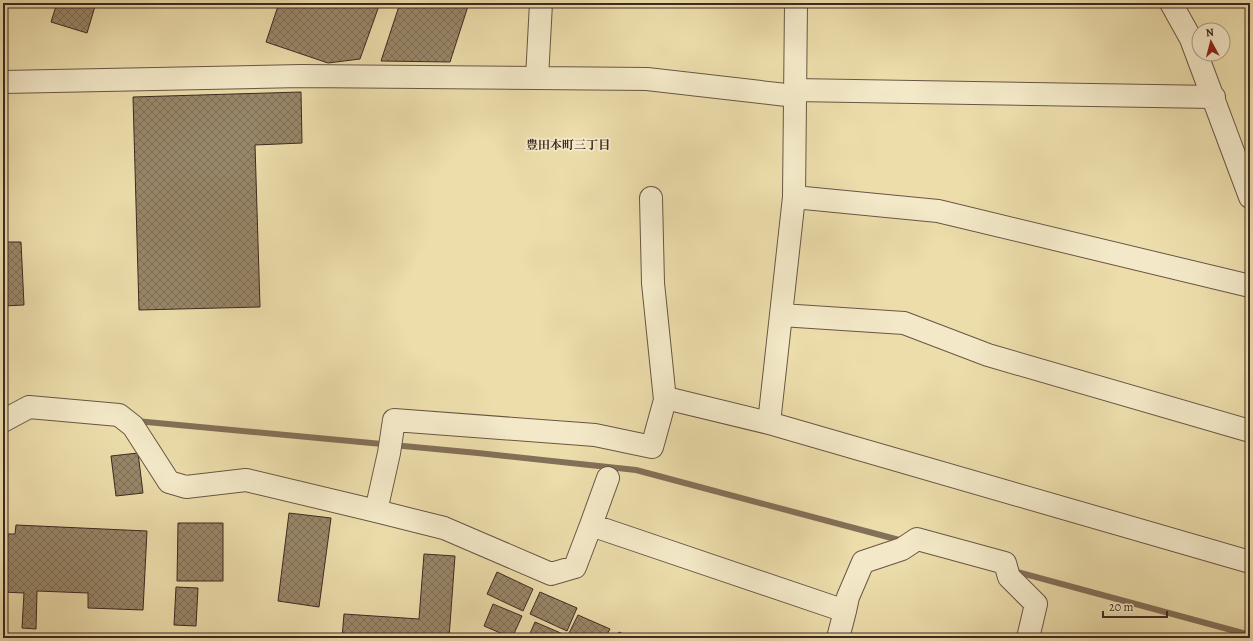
<svg xmlns="http://www.w3.org/2000/svg" width="1253" height="641" viewBox="0 0 1253 641" font-family="Alegreya,'Noto Serif JP',serif">
  <style>
    .lines { fill: none; stroke-linecap: round; stroke-linejoin: round }
    .stream { stroke: #837058; stroke-width: 6 }
    .building { fill: url(#building-cross-hatch); stroke: #3e2921 }
    .minor-casing { stroke: #6a5644; stroke-width: 24 }
    .minor { stroke: #f3e9c8; stroke-width: 22 }
    .labels { text-anchor: middle; stroke-width: 4; stroke-linejoin: round; paint-order: stroke }
    .neighbourhood-label { font-size: 12px; font-weight: bold; fill: #3e2921; stroke: #f3e9c8 }
  </style>
  <defs>
    <pattern id="building-cross-hatch" width="8" height="8" patternUnits="userSpaceOnUse"><rect width="8" height="8" fill="#988769"/><path d="M0 0l8 8M0 8l8-8" fill="none" stroke="#7d6e56"/></pattern>
  </defs>
  <rect width="100%" height="100%" fill="#ecddab"/>
  <filter id="stains"><feTurbulence type="fractalNoise" baseFrequency=".005" numOctaves="4"/><feColorMatrix values="0 0 0 0 .2 0 0 0 0 .09 0 0 0 0 .02 0 0 0 .5 -.17"/></filter>
  <radialGradient id="worn" r=".72"><stop offset=".6" stop-color="#630" stop-opacity="0"/><stop offset="1" stop-color="#630" stop-opacity=".3"/></radialGradient>
  <g class="lines">
    <path class="stream" d="M136,421L478,453L636,470L903,541
      M1014,571L1250,635"/>
  </g>
  <path class="building" d="M57,3H96L87,33L51,22Z
    M279,3H380L360,59L328,63L266,42Z
    M400,3H469L450,62L381,61Z
    M301,92L302,143L255,145L260,307L139,310L133,97Z
    M3,242H21L24,305L3,306Z
    M138,453L143,493L116,496L111,456Z
    M289,513L331,518L319,607L278,601Z
    M178,523H223V581H177Z
    M16,525L147,531L143,610L88,608V593L37,591L36,629L22,628L24,593L3,592V534H15Z
    M424,554L455,556L449,638H342L344,614L419,619Z
    M497,572L533,589L523,611L487,594Z
    M176,587L198,588L196,626L174,625Z
    M540,592L577,608L567,631L530,614Z
    M493,604L522,616L512,638L484,626Z
    M578,615L610,629L605,638L567,637Z
    M535,622L563,634L561,638H528Z
    M619,632L632,638H616Z"/>
  <g class="lines">
    <g class="minor-casing">
      <path id="minor" d="M796,3L794,197L769,423L1250,562
        M1171,3L1191,39L1250,197
        M537,78L541,3
        M3,82L301,76L647,79L795,96
        M795,90L1214,97
        M794,197L938,211L1250,286
        M651,198L653,283L665,400
        M781,315L904,323L988,355L1250,431
        M3,421L29,407L119,415L133,426L169,482L186,487L246,480L376,511L444,528L551,574L575,567L591,525L845,611L848,597L863,562L902,549L917,539L1005,563L1009,577L1036,604L1028,638
        M376,511L389,453L394,420L595,435L652,447L665,400L670,399L769,423
        M591,525L608,478
        M838,638L845,611"/>
    </g>
    <use href="#minor" class="minor"/>
  </g>
  <g class="labels">
    <g class="neighbourhood-label">
      <text x="568" y="149">豊田本町三丁目</text>
    </g>
  </g>
  <rect width="1253" height="641" fill="none" stroke="#ecddab" stroke-width="16"/>
  <rect x="4" y="4" width="1245" height="633" fill="none" stroke="#3e2921" stroke-width="2"/>
  <rect x="8" y="8" width="1237" height="625" fill="none" stroke="#3e2921"/>
  <g transform="translate(1211 42) rotate(353)"><circle r="19" fill="#f3e9c8" stroke="#ab9c85"/>
  <path d="M0-3L7 15L0 10L-7 15Z" fill="#8f2418"/>
  <text y="-6" font-size="11" font-weight="bold" text-anchor="middle" fill="#3e2921">N</text>
  </g>
  <path d="M1103 611v6h64v-6" fill="none" stroke="#3e2921" stroke-width="2"/>
  <text x="1109" y="611" font-size="12" fill="#3e2921" stroke="#f3e9c8" stroke-width="3" paint-order="stroke">20 m</text>
  <rect width="100%" height="100%" filter="url(#stains)"/>
  <rect width="100%" height="100%" fill="url(#worn)"/>
</svg>
